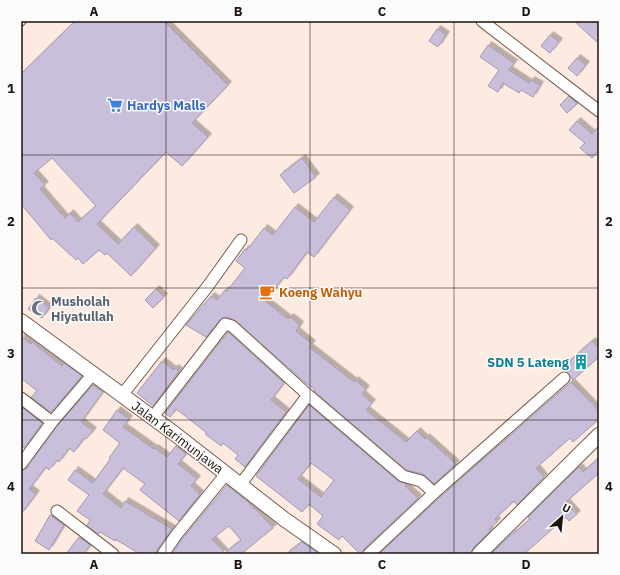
<svg xmlns="http://www.w3.org/2000/svg" width="620" height="575" viewBox="0 0 620 575" font-family="'IBM Plex Sans',sans-serif">
  <style>
    .building { fill: #c9bfdb; stroke: #a299b5; fill-rule: evenodd; filter: url(#shadow) }
    .lines { fill: none; stroke-linecap: round; stroke-linejoin: round }
    .service-casing { stroke: #775d4e; stroke-width: 8 }
    .minor-casing { stroke: #775d4e; stroke-width: 13 }
    .tertiary-casing { stroke: #775d4e; stroke-width: 16 }
    .service { stroke: #fff; stroke-width: 5.5 }
    .minor { stroke: #fff; stroke-width: 11 }
    .tertiary { stroke: #fff; stroke-width: 14 }
    .grid { fill: none; stroke: #1d130d; stroke-width: 1; stroke-opacity: 0.55 }
    .labels { text-anchor: middle; stroke-width: 3; stroke-linejoin: round; paint-order: stroke }
    .shop-label { font-size: 13px; font-weight: bold; fill: #366cbe; stroke: #fbfbfb; text-anchor: start }
    .food-label { font-size: 13px; font-weight: bold; fill: #c56008; stroke: #fbfbfb; text-anchor: start }
    .worship-label { font-size: 13px; font-weight: bold; fill: #5b616d; stroke: #fbfbfb; text-anchor: start }
    .culture-label { font-size: 13px; font-weight: bold; fill: #0d838f; stroke: #fbfbfb; text-anchor: end }
    .street-label { font-size: 13px; fill: #1d130d; stroke: #fbfbfb }
    .neatline { fill: none; stroke: #1d130d; stroke-width: 1.5 }
    .grid-label { font-size: 13px; text-anchor: middle; font-weight: bold; fill: #1d130d }
  </style>
  <defs>
    <filter id="shadow"><feDropShadow dx="3.5" dy="-3.5" stdDeviation="0" flood-color="#0004"/></filter>
  </defs>
  <rect width="100%" height="100%" fill="#fdeae0"/>
  <path class="building" d="M75,21H164L228,85L192,123L208,137L182,166L166,152L97,224L118,244L134,227L156,248L131,276L107,253L105,255L99,250L83,264L78,258L76,260L52,238L51,240L21,204V74ZM52,158L96,206L78,222L70,213L65,218L40,189L45,185L34,173Z
    M574,21H594L599,25V44Z
    M437,29L446,35L438,47L429,41Z
    M550,35L559,42L550,53L541,46Z
    M488,45L514,63L509,70L529,83L531,80L540,85L533,97L521,90L519,93L503,83L498,92L488,86L499,70L480,57Z
    M577,58L586,65L577,76L568,68Z
    M569,96L577,104L567,113L560,105Z
    M577,121L592,134L599,126V150L592,158L580,148L585,143L569,130Z
    M302,158L316,177L294,193L280,175Z
    M334,197L350,210L314,257L307,252L287,279L284,277L265,301L288,319L290,317L300,325L296,331L312,344L309,347L354,382L355,380L366,389L362,394L372,403L366,410L406,442L417,431L425,439L426,437L456,464L434,484L423,474L406,470L314,391L315,390L300,378L236,321L227,317L222,318L206,337L186,325L211,296L217,300L225,290L227,291L245,268L236,261L245,249L247,250L264,228L273,235L295,207L314,222Z
    M156,289L164,297L153,308L145,300Z
    M36,298L49,308L42,318L28,309Z
    M228,332L284,383L271,400L286,412L245,467L235,459L238,455L223,443L221,446L205,434L207,433L176,409L170,417L165,413Z
    M21,336L31,344L32,342L62,366L64,363L82,376L51,412L31,397L37,391L21,378Z
    M592,341L599,349V357L573,380L563,367Z
    M162,361L173,370L175,368L179,371L153,406L137,393Z
    M571,382L599,411V419L573,442L570,438L536,468L544,477L517,505L514,501L495,519L497,522L489,529L490,531L473,548L471,554H379L439,498Z
    M93,385L103,392L81,422L93,431L86,439L84,438L74,452L69,448L59,462L57,460L49,470L46,467L29,489L36,494L21,514V471L27,468L57,426Z
    M309,405L398,481L407,484L405,486L418,498L364,549L362,554H360L342,536L339,540L317,524L323,516L309,504L302,512L256,476ZM311,463L334,480L321,497L298,479Z
    M23,408L42,423L24,448L21,446V410Z
    M117,410L129,419L123,427L154,449L155,448L167,457L176,446L186,454L178,464L197,479L191,486L200,494L179,521L140,490L145,484L123,468L103,494L121,508L125,501L172,529L157,550L156,554H140L115,539V541L100,532L98,534L87,526L90,520L77,511L89,495L68,480L75,470L93,483L110,459L109,458L120,443L103,430Z
    M599,458V473L566,502L577,514L569,521L566,517L524,554H491L513,533H514L530,519L528,517L579,467L583,472Z
    M227,485L248,502L254,509L255,508L273,528L241,554H172L183,538ZM229,526L241,540L225,553L212,539Z
    M50,515L64,525L49,550L35,541Z
    M79,537L90,545L84,554H66Z
    M302,542L318,553L319,554H286Z"/>
  <g class="lines">
    <g class="service-casing">
      <path id="service" d="M21,23L23,21"/>
    </g>
    <g class="minor-casing">
      <path id="minor" d="M482,21L599,111
        M122,395L208,286L241,240
        M21,398L52,422
        M153,417L225,324L232,326L308,395L403,476L421,481L434,493
        M21,464L52,422L93,374
        M240,485L308,395
        M57,511L113,554
        M163,554L177,534L226,474
        M369,554L434,493L564,378"/>
    </g>
    <g class="tertiary-casing">
      <path id="tertiary" d="M21,321L175,434L284,519L334,554
        M479,554L599,435"/>
    </g>
    <use href="#service" class="service"/>
    <use href="#minor" class="minor"/>
    <use href="#tertiary" class="tertiary"/>
  </g>
  <path class="grid" d="M166,21V554M310,21V554M454,21V554M21,155H599M21,288H599M21,420H599"/>
  <defs>
    <g id="supermarket-bare" transform="scale(1.2)"><path d="M-6-5.5h2.5l.6 2H6L4.5 2H-2.5L-4.4-4H-6ZM-1.5 3.2a1.3 1.3 0 1 0 .1 0ZM3 3.2a1.3 1.3 0 1 0 .1 0Z" fill="#3f7fe0" stroke="#fbfbfb" stroke-width="2.5" paint-order="stroke"/></g>
    <g id="cafe-bare" transform="scale(1.2)"><path d="M-5.5-4.5H6V0H3Q3 3.5 0 3.5H-2.5Q-5.5 3.5-5.5 0ZM3-3.2v2h1.7v-2ZM-6 4.5H4V6H-6Z" fill="#e8710a" stroke="#fbfbfb" stroke-width="2.5" paint-order="stroke"/></g>
    <g id="mosque-bare" transform="scale(1.2)"><path d="M3.5-4.9A6 6 0 1 0 3.5 4.9A5 5 0 1 1 3.5-4.9Z" fill="#6b7280" stroke="#fbfbfb" stroke-width="2.5" paint-order="stroke"/></g>
    <g id="building-bare" transform="scale(1.2)"><path d="M-4-6H4V6H1V3H-1V6H-4ZM-2.5-4.3h1.7v1.8h-1.7ZM.8-4.3h1.7v1.8H.8ZM-2.5-1h1.7V.8h-1.7ZM.8-1h1.7V.8H.8Z" fill="#0f9aa8" stroke="#fbfbfb" stroke-width="2.5" paint-order="stroke"/></g>
  </defs>
  <g fill-rule="evenodd">
    <use href="#supermarket-bare" x="115" y="105"/>
    <use href="#cafe-bare" x="267" y="292"/>
    <use href="#mosque-bare" x="39" y="308"/>
    <use href="#building-bare" x="581" y="362"/>
  </g>
  <g class="labels">
    <g class="shop-label">
      <text x="127" y="110">Hardys Malls</text>
    </g>
    <g class="food-label">
      <text x="279" y="297">Koeng Wahyu</text>
    </g>
    <g class="worship-label">
      <text x="51" y="306">Musholah<tspan x="51" dy="15">Hiyatullah</tspan></text>
    </g>
    <g class="culture-label">
      <text x="569" y="367">SDN 5 Lateng</text>
    </g>
    <g class="street-label">
      <text transform="translate(178 437) rotate(37)" y="5">Jalan Karimunjawa</text>
    </g>
  </g>
  <rect width="620" height="575" fill="none" stroke="#fbfbfb" stroke-width="44"/>
  <g transform="translate(562 517) rotate(27)" stroke="#fbfbfb" stroke-width="3" paint-order="stroke">
  <path d="M0-3L7 15L0 10L-7 15Z" fill="#1d130d"/>
  <text y="-6" font-size="11" font-weight="bold" text-anchor="middle" fill="#1d130d">U</text>
  </g>
  <rect x="22" y="22" width="576" height="531" class="neatline"/>
  <g class="grid-label">
    <text x="94" y="16">A</text>
    <text x="238" y="16">B</text>
    <text x="382" y="16">C</text>
    <text x="526" y="16">D</text>
    <text x="11" y="93">1</text>
    <text x="609" y="93">1</text>
    <text x="11" y="226">2</text>
    <text x="609" y="226">2</text>
    <text x="11" y="358">3</text>
    <text x="609" y="358">3</text>
    <text x="11" y="491">4</text>
    <text x="609" y="491">4</text>
    <text x="94" y="569">A</text>
    <text x="238" y="569">B</text>
    <text x="382" y="569">C</text>
    <text x="526" y="569">D</text>
  </g>
</svg>
